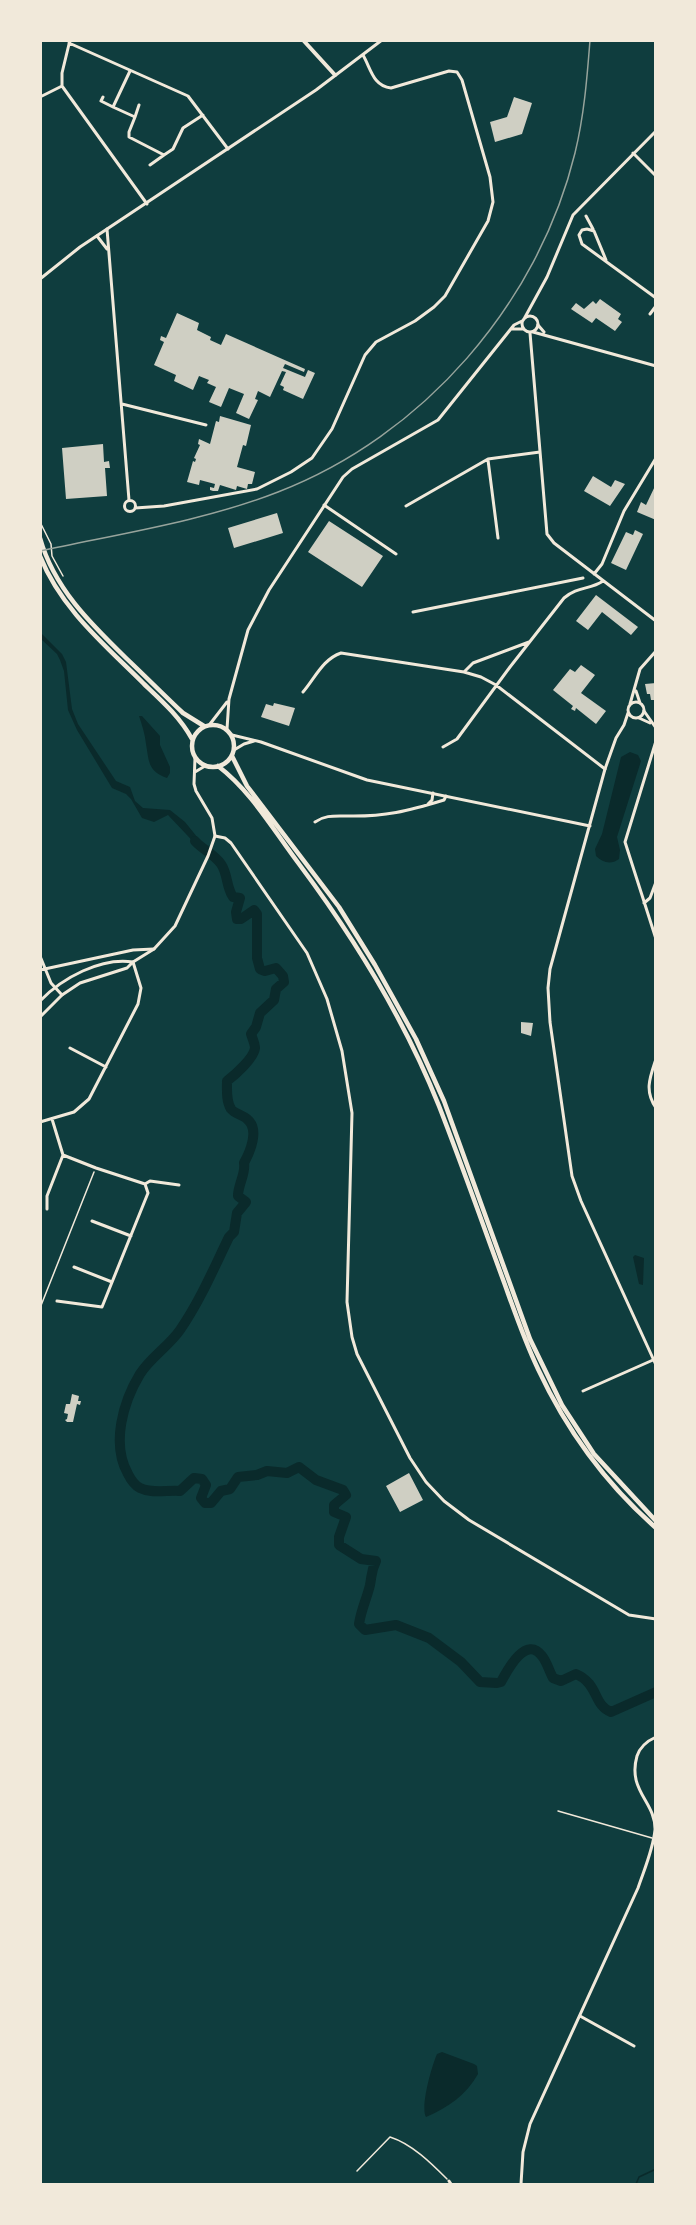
<svg xmlns="http://www.w3.org/2000/svg" width="696" height="2225" viewBox="0 0 696 2225" font-family="Ubuntu,sans-serif">
  <style>
    .water { fill: #0a2a2b }
    .lines { fill: none; stroke-linecap: round; stroke-linejoin: round }
    .stream { stroke: #0a2a2b; stroke-width: 1.5 }
    .river { stroke: #0a2a2b; stroke-width: 10 }
    .building { fill: #cfcfc3 }
    .path { stroke: #f1e9da; stroke-width: 1.5 }
    .service { stroke: #f1e9da; stroke-width: 1.5 }
    .minor { stroke: #f1e9da; stroke-width: 3 }
    .tertiary { stroke: #f1e9da; stroke-width: 3 }
    .secondary { stroke: #f1e9da; stroke-width: 4 }
    .primary { stroke: #f1e9da; stroke-width: 4.5 }
    .rail { stroke: #97a49c; stroke-width: 1.5 }
  </style>
  <rect width="100%" height="100%" fill="#0f3d3e"/>
  <path class="water" d="M41,633L62,654L66,662L72,709L78,724L116,781L130,787L135,801L143,808L170,810L185,822L206,848L204,853L168,815L154,822L142,818L131,799L126,794L112,788L77,730L68,710L64,671L60,660L57,654L41,639Z
    M139,716H142L160,736V745L170,767V773L167,778C147,771 149,760 146,744C145,734 142,725 139,716Z
    M630,752L638,755L641,761L617,837L620,850L619,859C611,865 603,863 596,856L595,849L602,834L621,757Z
    M635,1255L644,1258L643,1285L639,1284L633,1257Z
    M442,2052L474,2064L477,2066L478,2074C466,2095 449,2107 426,2117C420,2107 432,2065 437,2054Z"/>
  <g class="lines">
    <path class="stream" d="M636,2184L639,2177L656,2169"/>
    <path class="river" d="M195,841C203,850 214,854 221,864C228,874 226,887 233,897L240,898L236,912L237,919H241L254,910L257,914V958L260,969L265,971L276,968L283,976L284,982L276,989L274,1000L260,1013L256,1027L251,1034C252,1037 255,1044 255,1048C254,1058 235,1075 227,1081C227,1090 226,1101 231,1109C235,1114 243,1115 247,1119C260,1129 250,1152 244,1163C246,1174 238,1184 238,1196L246,1202L237,1213L234,1232L229,1237C214,1268 200,1301 180,1330C169,1346 150,1358 140,1374C123,1402 111,1444 128,1474C131,1480 134,1485 140,1488C152,1494 167,1490 180,1491L194,1478L202,1479L206,1485L201,1498L205,1503H211L221,1491L230,1489L238,1477L257,1475L267,1471L287,1473L299,1467L316,1480L343,1490L346,1495L334,1505V1512L346,1517L339,1537V1545L361,1559L376,1561C371,1571 372,1575 370,1585C367,1598 361,1610 359,1624L365,1630L396,1625L429,1638L461,1662L480,1682L497,1683L501,1682C507,1671 526,1634 542,1656C547,1662 549,1671 553,1678L561,1681L576,1674C599,1684 593,1705 611,1712L656,1692"/>
  </g>
  <path class="building" d="M514,97L532,103L522,134L495,142L490,122L507,117Z
    M600,299L621,314L618,319L622,322L615,331L596,318L592,323L571,309L576,303L584,309L593,301L596,304Z
    M177,313L199,323L197,330L211,337L210,340L221,345L226,334L305,369L304,372L285,364L283,368L305,377L308,370L315,373L303,399L283,390L284,387L280,385L286,372L282,371L270,397L258,391L255,399L258,400L249,419L236,413L244,394L229,388L221,407L209,402L216,387L207,383L209,380L199,376L193,390L174,381L176,375L154,365L164,342L160,340L161,336L166,338Z
    M220,416L251,425L246,446L243,445L237,467L255,472L252,484H248L247,489L237,486L236,490L220,485L218,491H213L210,490V487L214,488L215,484L200,480L199,485L187,482L193,461L195,462L196,459L194,458L200,445L198,444L199,439L210,444L216,421L219,422Z
    M103,444L104,462L109,461L110,468H105L107,496L66,499L62,448Z
    M593,476L611,487L615,480L625,484L610,506L584,491Z
    M656,484V520L637,512L641,502L646,505Z
    M277,513L283,533L234,548L228,528Z
    M329,521L383,556L362,587L308,552Z
    M635,530L643,534L626,570L611,563L626,532L633,535Z
    M596,595L638,627L631,635L602,612L588,630L576,621Z
    M581,665L595,675L581,693L606,711L596,724L576,708L575,711L571,709L573,706L553,690L570,669L575,672Z
    M656,683V700H651L650,694H647L645,684Z
    M274,703L295,708L289,726L261,717L266,704L273,706Z
    M521,1022L533,1023L531,1036L521,1033Z
    M72,1394L79,1396L78,1401H81L80,1405L77,1404L73,1422H67L65,1420L67,1419L68,1414L64,1413L66,1404H70Z
    M409,1473L423,1500L400,1512L386,1486Z"/>
  <g class="lines">
    <path class="path" d="M40,284V291
      M40,522L51,544L52,556L63,576
      M40,1308L94,1172
      M357,2171L390,2137C412,2144 431,2163 447,2179"/>
    <path class="service" d="M558,1811L652,1838"/>
    <path class="minor" d="M70,40L62,73V86L147,204
      M69,43L188,96L228,149
      M130,71L113,107L135,117L129,132V137L164,155L173,149L183,128L203,115
      M40,97L62,86
      M103,97L101,101L113,107
      M135,117L139,105
      M633,153L656,176
      M150,165L164,155
      M586,216L593,229
      M107,229L129,500
      M97,236L107,249
      M606,260L594,231L587,229L582,230L579,235L582,244L656,298
      M650,314L656,306
      M538,325L544,332
      M533,332L656,366
      M530,333L547,534L554,543L656,621
      M122,404L206,425
      M488,460L498,538
      M124.5 506a5.5 5.5 0 1 1 11 0a5.5 5.5 0 1 1-11 0Z
      M324,505L396,554
      M406,506L488,459L540,452
      M135,508L164,506L257,489L291,472L312,458L332,429L365,355L376,342L415,321L434,307L445,296L488,221L493,202L490,177L462,80L457,72L449,71L391,88C373,86 371,69 363,55
      M594,574L602,564L624,511L656,458
      M413,612L583,578
      M529,642L473,663L464,672L481,677L496,685L605,769
      M303,692C315,678 323,659 341,653L464,672
      M644,711L656,728
      M639,718L650,723
      M656,741L625,842L656,939
      M443,747L457,739L510,667L564,598C578,586 590,590 603,581
      M428,804L432,800L433,793
      M315,822C325,815 334,816 346,816C385,817 408,811 444,800L446,796
      M215,836L225,838L231,843L307,953L327,999L342,1051L352,1113L347,1302L352,1337L357,1354L410,1458L426,1482L444,1501L469,1520L629,1615L656,1619
      M644,903L650,898L656,882
      M40,956L51,983L62,995
      M40,970L133,950L154,949
      M70,1048L106,1067
      M656,1059C650,1077 644,1091 656,1108
      M40,1122L74,1112L89,1099L138,1004L141,988L133,962
      M145,1184L150,1181L179,1185
      M47,1209V1196L63,1155L52,1119
      M92,1221L131,1236
      M74,1267L112,1282
      M57,1301L102,1307L148,1193L145,1184L96,1168L63,1155
      M583,1391L653,1360
      M580,2016L634,2046
      M449,2181L451,2184"/>
    <path class="tertiary" d="M40,279L80,247L316,90L382,40
      M522 324a8 8 0 1 1 16 0a8 8 0 1 1-16 0Z
      M524,319L547,277L573,215L656,131
      M511,329H523
      M636,691L640,703
      M628 710a8 8 0 1 1 16 0a8 8 0 1 1-16 0Z
      M630,704L640,669L656,651
      M628,713L624,725L616,738L605,769L550,969L548,988L550,1022L572,1176L581,1201L656,1365
      M210,724L227,702
      M227,729L229,699L248,630L269,590L343,477L352,469L438,420L514,325L522,321
      M232,735L261,742L367,780L590,826
      M234,750L244,744L254,741
      M195,772L205,766
      M40,1001C62,978 101,957 133,962
      M40,1017L62,995L80,983L127,968L133,962L154,949L175,926L208,856L215,836L212,818L196,791L194,784L195,758
      M521,2184L523,2152L530,2124L638,1888C644,1870 653,1850 655,1830C656,1802 627,1791 637,1756C640,1747 647,1741 656,1737"/>
    <path class="secondary" d="M303,40L335,75"/>
    <path class="primary" d="M40,538C54,588 90,623 126,658C145,676 164,695 183,713L204,726
      M40,556C61,609 105,645 144,684C162,701 180,717 192,739
      M192 746a21 21 0 1 1 42 0a21 21 0 1 1-42 0Z
      M232,756L247,786L339,907L375,965L416,1039L444,1101L530,1339L562,1405L594,1454L656,1521
      M218,766C251,791 274,831 299,864C355,939 404,1018 439,1106C462,1165 483,1225 505,1285C515,1313 525,1342 538,1369C566,1429 606,1484 656,1528"/>
    <path class="rail" d="M40,551C118,534 204,521 278,492C423,436 538,304 575,153C584,116 587,79 590,40"/>
  </g>
  <rect width="696" height="2225" fill="none" stroke="#f1e9da" stroke-width="84"/>
</svg>
